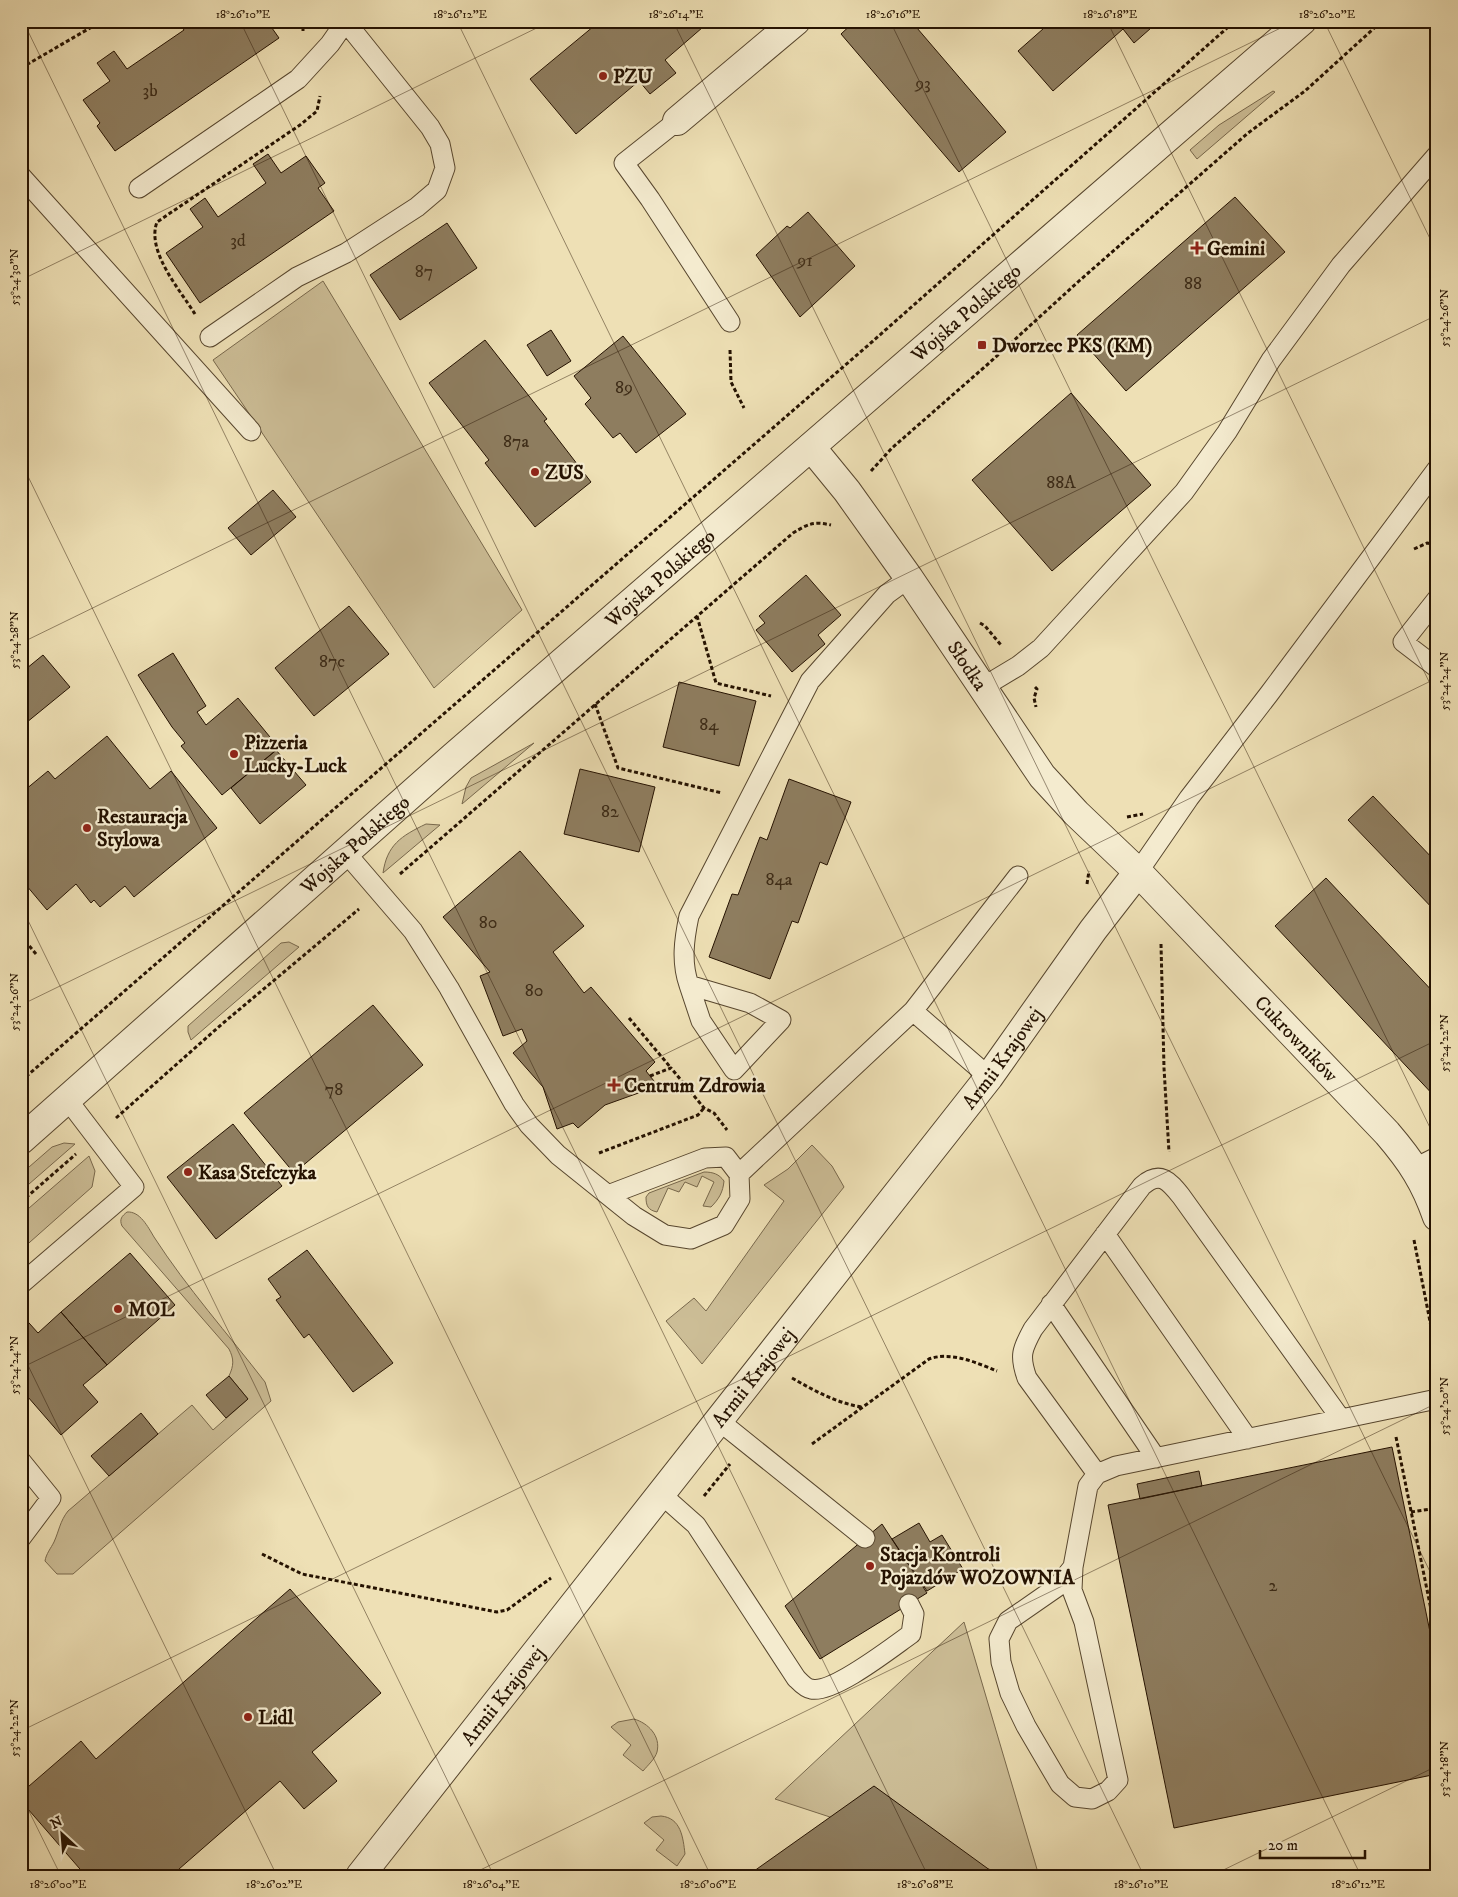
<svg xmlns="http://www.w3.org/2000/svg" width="1458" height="1897" viewBox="0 0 1458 1897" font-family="'IM FELL DW Pica',serif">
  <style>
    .green { fill: #ccbd96; stroke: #78684c }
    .building { fill: #8e7d5f; stroke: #251201 }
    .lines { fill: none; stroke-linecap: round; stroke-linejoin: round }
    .service-casing { stroke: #57462e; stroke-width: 21 }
    .minor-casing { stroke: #57462e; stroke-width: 30 }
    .tertiary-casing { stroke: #57462e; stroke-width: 30 }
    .path { stroke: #251201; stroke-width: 3; stroke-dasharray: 4 2.5; stroke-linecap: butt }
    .service { stroke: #f4ebcf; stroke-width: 19 }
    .minor { stroke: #f4ebcf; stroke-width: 28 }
    .tertiary { stroke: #f4ebcf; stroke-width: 28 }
    .ticks { fill: none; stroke: #251201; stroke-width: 1; stroke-opacity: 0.45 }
    .poi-dot { fill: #8f2418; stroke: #f4ebcf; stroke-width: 2 }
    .labels { text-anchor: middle; stroke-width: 4.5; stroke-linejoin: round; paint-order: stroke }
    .number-label { font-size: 18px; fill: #3f2d18 }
    .poi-label { font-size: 20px; font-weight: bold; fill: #251201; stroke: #f4ebcf; text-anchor: start }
    .street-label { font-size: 20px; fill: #251201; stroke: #f4ebcf }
    .neatline { fill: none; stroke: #251201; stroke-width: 2 }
    .ticks-label { font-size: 12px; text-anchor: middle; fill: #251201 }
  </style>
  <rect width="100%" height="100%" fill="#eee0b5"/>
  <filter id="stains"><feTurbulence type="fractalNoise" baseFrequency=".004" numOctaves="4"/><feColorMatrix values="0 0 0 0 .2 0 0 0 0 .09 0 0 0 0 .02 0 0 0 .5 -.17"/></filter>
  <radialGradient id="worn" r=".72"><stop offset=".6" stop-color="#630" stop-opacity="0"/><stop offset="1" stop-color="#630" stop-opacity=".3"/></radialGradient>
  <path class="green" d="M1273,91L1275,92L1197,159L1190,150L1219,125Z
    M323,281L522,610L434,688L213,360Z
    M534,743L462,804L466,787L471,778Z
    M426,824L440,825L383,873C387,845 401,836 426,824Z
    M289,942L299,947L191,1040L188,1032V1026L281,943Z
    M64,1143L75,1144L21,1191V1174L52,1147Z
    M812,1145L832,1166L844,1187L702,1364L666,1321L694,1298L706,1311L784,1201L764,1185L788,1169Z
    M89,1156L95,1171L92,1187L21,1250V1215Z
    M704,1172C713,1172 719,1174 724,1181C723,1192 719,1199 711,1207L703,1206L714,1182L702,1176L697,1187L685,1182L679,1192L668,1188L657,1212C648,1210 646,1206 646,1197L649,1193Z
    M127,1212C140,1211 148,1227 154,1237C187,1288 228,1334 265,1382L271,1401L73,1574H57L45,1561C46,1554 51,1548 54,1542C59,1531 60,1521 68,1511L192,1405L213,1430L248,1399L229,1376C234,1365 234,1359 229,1349L122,1226C119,1219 122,1216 127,1212Z
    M964,1622L1039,1876H1010L775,1799Z
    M634,1719C648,1723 661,1736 657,1752C655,1759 648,1765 643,1771L623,1755L631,1745L611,1727L618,1722Z
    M661,1816C681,1818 683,1837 685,1854L677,1866L656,1850L664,1840L644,1823L652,1817Z"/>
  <path class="building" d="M178,21H267L279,38L115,151L97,126L100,123L83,100L110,81L97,63L114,51L127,69L184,30Z
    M589,21H710L665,60L676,73L650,94L639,81L576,134L530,79L594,26Z
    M855,21H911L1006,132L959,172L841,34Z
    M1052,21H1159L1134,43L1123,29L1053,91L1018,51Z
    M268,154L281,173L306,156L325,183L318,188L334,211L200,303L166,253L203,227L190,209L205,198L218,217L266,183L253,164Z
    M1235,197L1285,252L1126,391L1077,335Z
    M808,212L855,266L800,317L756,255L787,226L790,228Z
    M447,223L477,268L400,320L370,275Z
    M551,330L571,361L547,376L527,345Z
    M623,336L686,414L636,453L620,433L613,438L585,404L591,398L574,376Z
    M485,340L547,419L544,421L591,482L535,527L485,463L489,460L429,383Z
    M1071,393L1151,485L1052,571L972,480Z
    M273,490L296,517L251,555L228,528Z
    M806,575L841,615L818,635L825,644L792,672L756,630L765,623L759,616Z
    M349,606L389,654L314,716L275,668Z
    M173,653L206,706L197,712L206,725L238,698L279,748L222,795L181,746L185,743L172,727L138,675Z
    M43,655L70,687L21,727V673Z
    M679,682L756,701L739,766L663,747Z
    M107,736L150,789L171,771L217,828L134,897L125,886L100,907L94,900L91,903L76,884L47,910L21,879V785L25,790L48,771L55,779Z
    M276,750L306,785L260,824L231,788Z
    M580,769L655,787L639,852L564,834Z
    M789,779L851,802L827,865L820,862L798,923L792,921L770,979L709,957L732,894L738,895L760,837L767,840Z
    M1373,796L1437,863V913L1348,820Z
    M520,851L584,926L553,952L584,993L591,987L655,1062L646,1071L658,1086L605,1105L578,1128L573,1123L557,1129L543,1087L513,1053L527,1041L522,1029L503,1036L480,976L490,972L443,917Z
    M1326,878L1437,996V1099L1275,926Z
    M373,1005L423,1065L294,1173L244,1113Z
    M233,1124L282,1186L216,1239L167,1177Z
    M307,1250L393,1363L353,1392L309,1334L304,1338L276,1300L281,1297L268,1279Z
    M130,1253L175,1305L107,1365L61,1312Z
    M61,1312L107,1365L83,1385L98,1402L61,1435L21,1389V1314L38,1333Z
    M229,1376L248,1399L226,1418L206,1395Z
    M141,1413L158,1434L109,1476L91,1456Z
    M1392,1447L1437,1666V1774L1174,1828L1108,1505Z
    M1199,1471L1202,1486L1140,1499L1137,1484Z
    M919,1523L930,1542L942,1535L963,1569L927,1591L892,1539Z
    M882,1524L927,1593L820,1659L785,1606Z
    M290,1589L381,1693L312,1752L337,1781L304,1809L280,1781L171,1876H86L21,1801V1793L81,1741L96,1759Z
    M874,1786L998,1876H747Z"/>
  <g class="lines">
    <g class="service-casing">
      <path id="service" d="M677,121L624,163L650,199L730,322
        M21,176L251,431
        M139,188L298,79L330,44L346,21
        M210,337L297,277L346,253L417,207L437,190L445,168L440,144L430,127L345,21
        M1437,599L1403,642L1437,668
        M983,687L1018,666L1041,648L1184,492L1227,432L1271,360L1341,265L1437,155
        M346,853L413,931L449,988L514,1104L529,1125L558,1155L634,1216L665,1235L691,1239L724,1225L740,1199L739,1174L726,1157L705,1158L608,1195
        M1138,872L1189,798L1269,694L1437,469
        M689,985L701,1021L734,1070L781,1020L750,1003L689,985C681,962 684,940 689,916L810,681L887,594L909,578
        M913,1011L989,1077
        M1415,1168L1437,1157
        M739,1174L913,1011L1018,876
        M1105,1234L1248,1439
        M21,1284L134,1187L67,1099
        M1051,1304L1156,1458
        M718,1420L865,1538
        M21,1461L51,1498L21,1538
        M1097,1474L1027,1378C1019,1356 1022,1349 1033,1329L1142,1186C1160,1170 1169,1181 1181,1196L1341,1419
        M661,1494L696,1525L796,1678C800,1682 805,1688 811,1689C833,1694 891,1648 911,1634L914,1614L909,1604
        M1073,1567L1057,1587L1008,1621L999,1639L1001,1662L1010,1693L1026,1726L1060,1784L1075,1797L1092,1799L1108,1791L1118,1780L1084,1622L1072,1590L1073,1567L1088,1486L1097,1474L1116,1466L1437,1399"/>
    </g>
    <g class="minor-casing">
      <g id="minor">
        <path d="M677,121L796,21"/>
        <path id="s1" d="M811,447L847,491L909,578L1042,776L1076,813L1138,872L1387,1133C1411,1161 1425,1182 1437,1217"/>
        <path id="s2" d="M360,1876L989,1077L1093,930L1138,872"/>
      </g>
    </g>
    <g class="tertiary-casing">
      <g id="tertiary">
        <path id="s3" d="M21,1140L453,757L1302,21"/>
      </g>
    </g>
    <path class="path" d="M303,31V21
      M21,68L102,21
      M195,314C180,290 146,251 157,222L300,125L317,111L320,96
      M730,350L731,382L744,408
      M871,471L892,448L988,364L1079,281L1248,133L1305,91L1382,21
      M1414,549L1427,543L1437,545
      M697,616L716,683L771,696
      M980,623L985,626L1001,645
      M1035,687L1037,689L1034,698L1036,707
      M595,704L618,768L722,793
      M1127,817L1143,814
      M400,874L793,533C808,524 813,521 831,525
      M1087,884L1089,871
      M21,936L36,954
      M1161,944L1164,1068L1169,1152
      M629,1018L671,1068
      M650,1076L671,1068L704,1108L714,1113L727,1130
      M21,1081L873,341L1235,21
      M116,1118L222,1024L359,909
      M599,1153L698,1115L704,1108
      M21,1202L76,1154
      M1414,1240L1436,1352C1436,1360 1436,1367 1428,1371
      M792,1378C815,1391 836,1403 862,1407
      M1396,1437L1437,1639
      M812,1444L929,1359C951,1351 977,1363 997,1371
      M704,1496L730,1464
      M1411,1512L1437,1508
      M262,1554L302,1574L497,1612L507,1610L551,1578"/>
    <use href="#service" class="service"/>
    <use href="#minor" class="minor"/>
    <use href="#tertiary" class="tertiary"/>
  </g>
  <path class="ticks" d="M23,21L928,1876M240,21L1144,1876M457,21L1361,1876M673,21L1437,1586M890,21L1437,1142M1107,21L1437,698M1324,21L1437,253M21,280L551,21M21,462L711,1876M21,643L1295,21M21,906L494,1876M21,1005L1437,315M21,1351L277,1876M21,1368L1437,678M21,1731L1437,1040M21,1795L61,1876M468,1876L1437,1403M1211,1876L1437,1766"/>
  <g class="poi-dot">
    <circle cx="603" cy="76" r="5"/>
    <path d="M1194.5 240.5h5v5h5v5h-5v5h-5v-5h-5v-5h5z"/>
    <rect x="977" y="340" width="10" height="10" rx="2.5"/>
    <circle cx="535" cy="472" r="5"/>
    <circle cx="234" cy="754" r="5"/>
    <circle cx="87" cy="828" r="5"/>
    <path d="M611.5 1077.5h5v5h5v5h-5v5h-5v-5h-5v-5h5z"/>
    <circle cx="188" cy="1172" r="5"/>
    <circle cx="118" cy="1309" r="5"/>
    <circle cx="870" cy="1566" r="5"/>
    <circle cx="248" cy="1717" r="5"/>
  </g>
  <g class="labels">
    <g class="number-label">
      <text x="923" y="89">93</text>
      <text x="150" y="96">3b</text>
      <text x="238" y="246">3d</text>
      <text x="805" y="266">91</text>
      <text x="424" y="277">87</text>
      <text x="1193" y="289">88</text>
      <text x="624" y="393">89</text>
      <text x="516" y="447">87a</text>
      <text x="1061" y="488">88A</text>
      <text x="332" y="667">87c</text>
      <text x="709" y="730">84</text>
      <text x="610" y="817">82</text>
      <text x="779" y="885">84a</text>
      <text x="488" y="928">80</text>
      <text x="534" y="996">80</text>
      <text x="334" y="1095">78</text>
      <text x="1273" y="1591">2</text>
    </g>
    <g class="poi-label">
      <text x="613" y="83">PZU</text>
      <text x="1207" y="255">Gemini</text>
      <text x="992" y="352">Dworzec PKS (KM)</text>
      <text x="545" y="479">ZUS</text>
      <text x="244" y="749">Pizzeria<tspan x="244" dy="23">Lucky-Luck</tspan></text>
      <text x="97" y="823">Restauracja<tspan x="97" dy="23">Stylowa</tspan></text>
      <text x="624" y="1092">Centrum Zdrowia</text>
      <text x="198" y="1179">Kasa Stefczyka</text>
      <text x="128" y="1316">MOL</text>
      <text x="880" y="1561">Stacja Kontroli<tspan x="880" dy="23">Pojazdów WOZOWNIA</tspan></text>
      <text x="258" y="1724">Lidl</text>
    </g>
    <g class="street-label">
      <text dy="7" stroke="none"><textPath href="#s3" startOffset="1256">Wojska Polskiego</textPath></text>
      <text dy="7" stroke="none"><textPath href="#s3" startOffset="851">Wojska Polskiego</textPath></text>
      <text dy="7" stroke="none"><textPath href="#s1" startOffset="269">Słodka</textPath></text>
      <text dy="7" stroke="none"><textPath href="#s3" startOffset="446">Wojska Polskiego</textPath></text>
      <text dy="7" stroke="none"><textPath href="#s1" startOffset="768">Cukrowników</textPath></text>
      <text dy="7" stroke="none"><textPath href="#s2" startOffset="1040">Armii Krajowej</textPath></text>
      <text dy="7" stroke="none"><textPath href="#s2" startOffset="635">Armii Krajowej</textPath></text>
      <text dy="7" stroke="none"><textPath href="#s2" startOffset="230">Armii Krajowej</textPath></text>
    </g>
  </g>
  <rect width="1458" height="1897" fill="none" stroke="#eee0b5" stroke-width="55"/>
  <g transform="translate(62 1834) rotate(334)" stroke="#f4ebcf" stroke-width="4" paint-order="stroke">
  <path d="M0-4L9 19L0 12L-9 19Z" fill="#251201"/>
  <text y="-8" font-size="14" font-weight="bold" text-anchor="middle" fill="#251201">N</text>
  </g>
  <path d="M1260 1850v8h105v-8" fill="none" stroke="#251201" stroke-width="2.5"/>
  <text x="1268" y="1850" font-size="15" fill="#251201" stroke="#f4ebcf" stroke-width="4" paint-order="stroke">20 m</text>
  <rect x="28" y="28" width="1402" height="1842" class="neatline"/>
  <g class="ticks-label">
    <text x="243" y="18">18°26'10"E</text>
    <text x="460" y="18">18°26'12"E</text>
    <text x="676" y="18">18°26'14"E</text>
    <text x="893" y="18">18°26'16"E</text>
    <text x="1110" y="18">18°26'18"E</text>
    <text x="1327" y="18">18°26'20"E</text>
    <text transform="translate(14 277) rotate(-90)" y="4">53°24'30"N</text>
    <text transform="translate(1444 318) rotate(-90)" y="4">53°24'26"N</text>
    <text transform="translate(14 640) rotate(-90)" y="4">53°24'28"N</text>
    <text transform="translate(1444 681) rotate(-90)" y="4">53°24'24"N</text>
    <text transform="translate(14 1002) rotate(-90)" y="4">53°24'26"N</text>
    <text transform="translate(1444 1043) rotate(-90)" y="4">53°24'22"N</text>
    <text transform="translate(14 1365) rotate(-90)" y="4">53°24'24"N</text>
    <text transform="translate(1444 1406) rotate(-90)" y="4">53°24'20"N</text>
    <text transform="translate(14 1728) rotate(-90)" y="4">53°24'22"N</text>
    <text transform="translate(1444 1769) rotate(-90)" y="4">53°24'18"N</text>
    <text x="58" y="1888">18°26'00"E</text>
    <text x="274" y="1888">18°26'02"E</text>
    <text x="491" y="1888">18°26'04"E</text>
    <text x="708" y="1888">18°26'06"E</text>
    <text x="925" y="1888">18°26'08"E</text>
    <text x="1141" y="1888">18°26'10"E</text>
    <text x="1358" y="1888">18°26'12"E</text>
  </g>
  <rect width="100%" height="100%" filter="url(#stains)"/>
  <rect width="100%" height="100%" fill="url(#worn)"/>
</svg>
